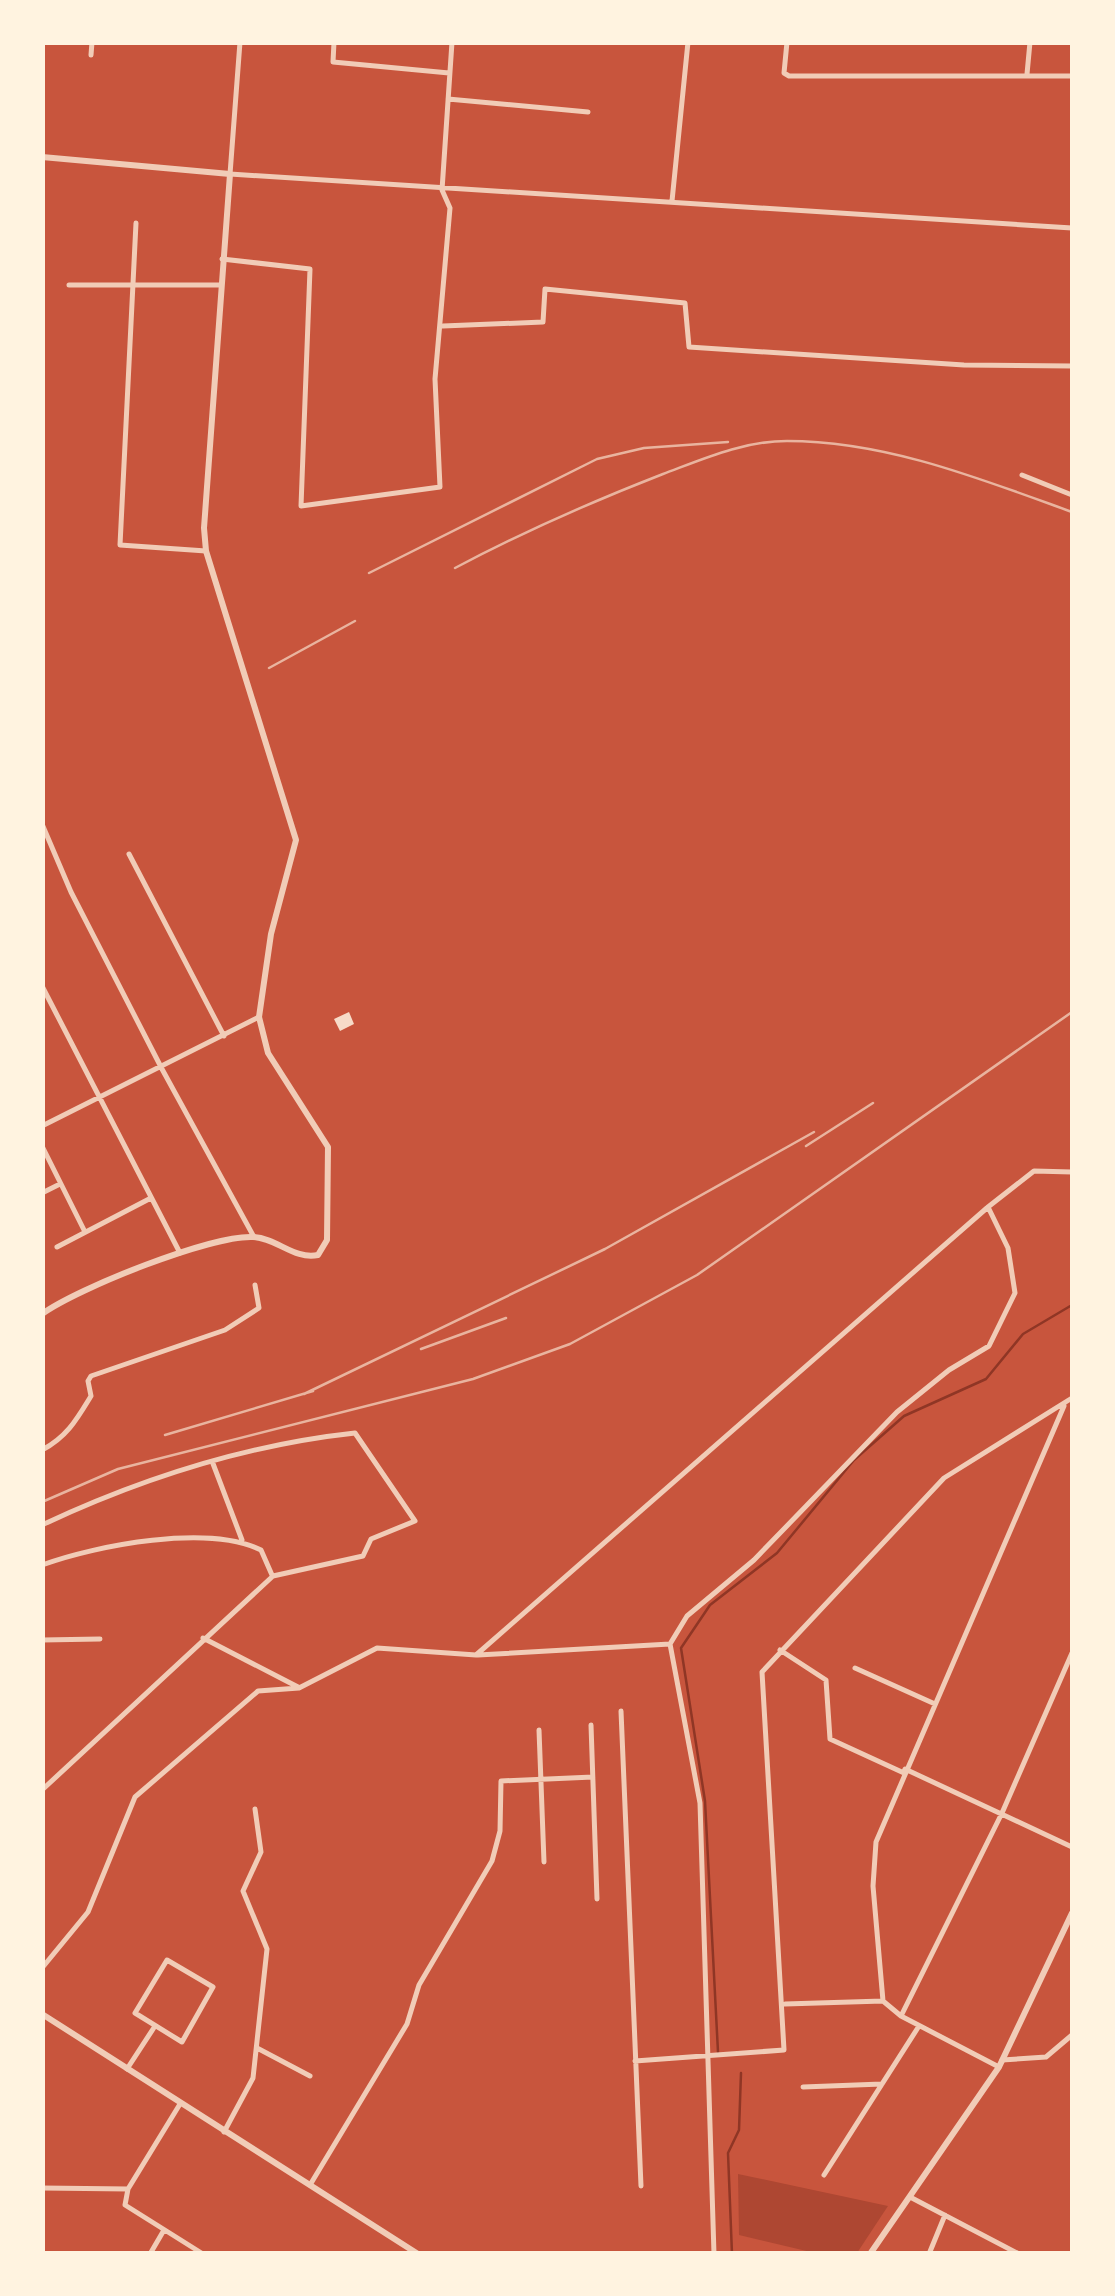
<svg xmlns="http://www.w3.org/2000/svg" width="1115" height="2296" viewBox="0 0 1115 2296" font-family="Overpass,sans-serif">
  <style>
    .green { fill: #ae4732 }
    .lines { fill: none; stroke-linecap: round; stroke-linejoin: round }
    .stream { stroke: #8f3625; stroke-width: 2.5 }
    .building { fill: #f7dbc8 }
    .minor { stroke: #f1ccb7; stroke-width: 5 }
    .tertiary { stroke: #f1ccb7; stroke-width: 6 }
    .rail { stroke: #e9b49f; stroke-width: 2.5 }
  </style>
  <rect width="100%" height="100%" fill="#c8553d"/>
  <path class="green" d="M738,2174L888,2206L857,2253H815L739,2235Z"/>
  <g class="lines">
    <path class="stream" d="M718,2052L705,1801L681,1648L710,1605L777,1553L854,1460L904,1416L986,1379L1023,1334L1072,1305
      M732,2254L728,2153L739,2130L741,2073"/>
  </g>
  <path class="building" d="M349,1012L354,1024L340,1031L334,1019Z"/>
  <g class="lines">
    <path class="minor" d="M240,42L230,174L1072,228
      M334,42L333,62L449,73
      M787,42L784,73L789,76H1072
      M91,55L92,42
      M1027,74L1030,42
      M448,99L588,112
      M672,201L688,42
      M136,223L120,545L206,551
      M222,259L310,269L301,506L440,487L435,379L450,208L442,190L452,42
      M69,285H220
      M443,326L543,322L545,289L685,303L689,347L964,365L1072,366
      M1022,475L1072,495
      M42,824L71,892L162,1069L254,1237
      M129,854L224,1036
      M42,986L180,1253
      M42,1126L259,1017
      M42,1146L84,1230
      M42,1193L60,1184
      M57,1247L151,1198
      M42,1450C67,1437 77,1419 91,1396L88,1381L91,1376L225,1330L259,1308L255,1285
      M212,1461L242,1540
      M42,1525C142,1478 245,1445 355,1433L415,1521L371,1539L363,1556L273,1576L42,1790
      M42,1565C97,1545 208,1524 261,1550L272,1575
      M203,1638L298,1687
      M42,1640L100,1639
      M670,1644L700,1803L714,2254
      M670,1644L687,1616L754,1560L897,1412L949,1370L989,1346L1015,1293L1008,1248L988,1207
      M780,1650L826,1680L830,1739L904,1773
      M478,1655L670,1644
      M855,1668L935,1704
      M621,1711L641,2186
      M591,1725L597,1899
      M539,1730L544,1862
      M905,1769L1072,1847
      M167,1960L213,1987L182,2042L135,2013Z
      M42,1968L88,1912L135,1797L258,1691L299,1688L377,1648L476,1655L988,1207L1034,1171L1072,1172
      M883,2001L873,1886L876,1842L1064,1406
      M785,2004L883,2001L901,2016L999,2067
      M901,2016L1002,1813L1072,1653
      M257,2048L310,2076
      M1002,2060L1046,2057L1072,2035
      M635,2061L784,2050L762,1672L944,1478L1072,1398
      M127,2069L155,2026
      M803,2087L882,2084
      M180,2104L128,2189L125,2205L203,2254
      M224,2132L253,2078L267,1949L243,1891L261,1852L255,1809
      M824,2175L919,2026
      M310,2185L407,2024L419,1985L492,1861L500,1831L501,1781L593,1777
      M42,2188L128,2189
      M910,2197L1019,2254
      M150,2254L164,2230
      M929,2254L945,2215"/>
    <path class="tertiary" d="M42,157L230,174L204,528L206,551L296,840L271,934L259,1017L268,1053L328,1147L327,1240L318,1255C294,1260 277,1238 253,1237C211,1235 78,1288 42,1314
      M42,2014L418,2254
      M870,2254L999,2067L1072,1913"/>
    <path class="rail" d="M455,568C523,532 591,502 663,474C703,459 743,441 787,441C886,441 981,479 1072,512
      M369,573L597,459L644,448L728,442
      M269,668L355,621
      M806,1146L873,1103
      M421,1349L506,1318
      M304,1394L605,1249L814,1132
      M165,1435L313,1391
      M42,1502L118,1469L473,1379L570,1344L697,1275L1072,1012"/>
  </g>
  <rect width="1115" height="2296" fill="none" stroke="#fff3e0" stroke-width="90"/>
</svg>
